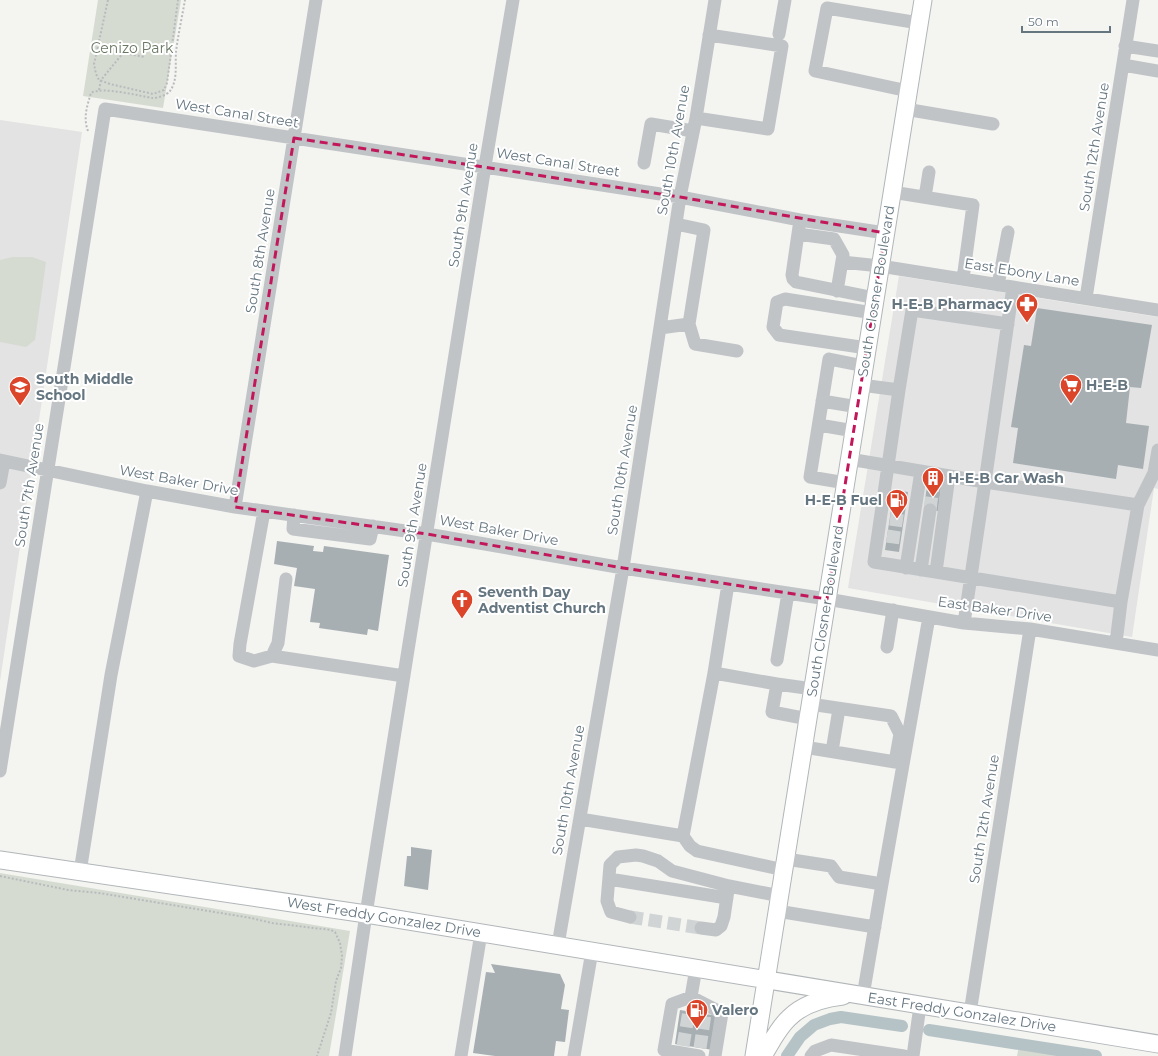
<svg xmlns="http://www.w3.org/2000/svg" width="1158" height="1056" viewBox="0 0 1158 1056" font-family="Montserrat,sans-serif">
  <style>
    .built { fill: #e2e3e2 }
    .green { fill: #d6dbd2 }
    .lines { fill: none; stroke-linecap: round; stroke-linejoin: round }
    .canal { stroke: #b6c3c6; stroke-width: 12 }
    .building { fill: #a7afb3 }
    .minor-tunnel { stroke: #d0d4d5; stroke-width: 13; stroke-dasharray: 13 6; stroke-linecap: butt }
    .major-casing { stroke: #b1b6b9; stroke-width: 19 }
    .path { stroke: #b8bbbd; stroke-width: 2; stroke-dasharray: 2 2; stroke-linecap: butt }
    .minor { stroke: #c0c4c7; stroke-width: 13 }
    .major { stroke: #fff; stroke-width: 17 }
    .marked { fill: none; stroke: #c2185b; stroke-width: 3; stroke-dasharray: 8 5; stroke-linejoin: round }
    .labels { text-anchor: middle; stroke-width: 4; stroke-linejoin: round; paint-order: stroke }
    .park-label { font-size: 14px; fill: #697863; stroke: #fff }
    .street-label { font-size: 14px; fill: #657680; stroke: #fff }
    .poi-label { font-size: 14px; font-weight: bold; fill: #657680; stroke: #fff; text-anchor: start }
  </style>
  <rect width="100%" height="100%" fill="#f4f4f1"/>
  <path class="built" d="M0,120L82,132L0,681Z
    M899,276L1158,317V489L1154,488L1132,637L848,588Z"/>
  <path class="green" d="M98,0H181L163,108L83,96Z
    M12,257H32L46,262L35,340L26,347L0,342V260Z
    M0,873L350,931L329,1056H0Z
    M1019,1045L1090,1056H1017Z"/>
  <g class="lines">
    <path class="canal" d="M929,1030L1096,1056
      M787,1056L800,1037L814,1025L830,1019L841,1017L902,1026"/>
  </g>
  <path class="building" d="M1037,308L1152,325L1141,388L1130,387L1126,423L1149,426L1143,469L1118,465L1116,479L1013,463L1018,428L1011,427L1024,345L1031,346Z
    M927,485L941,487L938,511L924,509Z
    M894,490L908,492L899,552L885,550Z
    M277,541L314,546L313,551L323,552L324,546L389,555L378,631L368,629L367,635L319,628L320,623L310,622L315,589L294,586L297,568L274,564Z
    M411,847L432,850L428,890L404,886L407,856H411Z
    M491,964L560,974L565,985L561,1009L569,1010L565,1042L556,1041L554,1056H495L473,1053L486,972L495,973Z
    M680,1010L719,1016L713,1050L675,1044Z"/>
  <g class="lines">
    <path class="minor-tunnel" d="M893,501L907,504
      M930,510L933,486
      M890,519L904,521
      M887,536L901,538
      M630,917L701,928
      M683,1046L689,1011
      M700,1048L705,1014"/>
    <g class="major-casing">
      <path id="major" d="M0,860L366,914L1158,1044
        M754,1056L923,0
        M763,1056C771,1043 778,1028 789,1018C803,1004 825,998 843,996"/>
    </g>
    <path class="path" d="M108,0L94,64L96,74L99,80L110,84L153,94L164,90L167,83L178,0
      M99,90L101,80L123,53L145,57
      M88,131C83,118 87,106 91,93C102,86 139,96 153,98C158,98 167,95 170,91C178,80 175,65 176,52C178,35 182,17 185,0
      M0,876L68,890L99,893L251,918L272,923L331,930L335,932L340,943L342,956L341,968L336,981L331,1013L317,1056"/>
    <path class="minor" d="M779,34L785,0
      M1125,46L1158,51
      M1123,65L1158,71
      M908,91L815,71L827,8L919,23
      M905,109L993,124
      M696,118L768,129L782,46L709,35
      M644,163L651,124L693,131
      M892,192L973,205L963,279
      M925,197L929,172
      M800,220L792,275L793,279L796,282L875,298
      M798,234L834,239L843,255L837,291
      M842,262L880,266L1158,310
      M998,285L1008,232
      M1086,298L1133,0
      M689,324L695,344L737,351
      M660,328L689,324L704,230L676,224
      M867,348L779,335L773,327L777,302L785,299L873,313
      M861,385L899,390L874,562L1121,602L1116,643
      M899,390L912,310L1008,324
      M822,401L858,407
      M819,425L854,431
      M849,459L985,482L1013,287
      M0,460L147,491L235,507L427,534L623,568L827,599L964,623L1030,629L1158,650
      M0,483L4,461
      M846,483L810,477L829,359L864,366
      M235,507L316,0
      M264,511L240,644L239,656L254,661L272,656L404,676
      M294,515L293,529L370,539L373,526
      M906,568L921,471
      M921,570L930,510
      M936,572L949,476
      M1121,602L1138,505
      M964,623L985,482L1138,505L1154,473L1158,450
      M887,647L893,610
      M272,656L278,643L286,579
      M777,660L788,593
      M714,673L777,684L772,712L808,719
      M777,684L813,689
      M804,747L895,762L900,734L891,716L810,704
      M832,751L839,709
      M0,771L105,109L680,197L800,220L885,233
      M580,819L683,836L714,673L728,584
      M683,836L690,846L697,851L784,870
      M786,859L831,866L839,877L882,884L863,996
      M80,872L111,675L147,491
      M609,879L727,898
      M882,884L929,617
      M777,911L875,927
      M630,917L611,912L607,901L610,865L618,857L636,855L643,856L658,861L672,871L729,886L780,896
      M701,928L716,930L721,926L724,917L728,890
      M558,945L623,568L680,197L696,118L715,0
      M696,968L691,997L672,1004L664,1050L699,1056
      M691,997L722,1013L715,1056
      M970,1013L1030,629
      M345,1056L366,914L485,166L513,0
      M461,1056L481,933
      M574,1056L592,951
      M811,1056L815,1051L831,1045L904,1056
      M913,1056L920,1006"/>
    <use href="#major" class="major"/>
  </g>
  <path class="marked" d="M294,138L680,197L885,233L827,599L623,568L427,534L235,507Z"/>
  <defs>
    <g id="pharmacy-pin" transform="scale(1.15)"><path d="M0 17L-7.5 6A9.5 9.5 0 1 1 7.5 6Z" fill="#db452a" stroke="#fff"/><path d="M-2-6h4v4h4v4h-4v4h-4v-4h-4v-4h4Z" fill="#fff"/></g>
    <g id="supermarket-pin" transform="scale(1.15)"><path d="M0 17L-7.5 6A9.5 9.5 0 1 1 7.5 6Z" fill="#db452a" stroke="#fff"/><path d="M-6-5.5h2.5l.6 2H6L4.5 2H-2.5L-4.4-4H-6ZM-1.5 3.2a1.3 1.3 0 1 0 .1 0ZM3 3.2a1.3 1.3 0 1 0 .1 0Z" fill="#fff"/></g>
    <g id="school-pin" transform="scale(1.15)"><path d="M0 17L-7.5 6A9.5 9.5 0 1 1 7.5 6Z" fill="#db452a" stroke="#fff"/><path d="M0-5L7-2L0 1L-7-2ZM-4 1L0 2.5L4 1V4Q0 6-4 4Z" fill="#fff"/></g>
    <g id="building-pin" transform="scale(1.15)"><path d="M0 17L-7.5 6A9.5 9.5 0 1 1 7.5 6Z" fill="#db452a" stroke="#fff"/><path d="M-4-6H4V6H1V3H-1V6H-4ZM-2.5-4.3h1.7v1.8h-1.7ZM.8-4.3h1.7v1.8H.8ZM-2.5-1h1.7V.8h-1.7ZM.8-1h1.7V.8H.8Z" fill="#fff"/></g>
    <g id="fuel-pin" transform="scale(1.15)"><path d="M0 17L-7.5 6A9.5 9.5 0 1 1 7.5 6Z" fill="#db452a" stroke="#fff"/><path d="M-5.5-6h7V0h2V4h1.3V-2.5L3-4.5l.8-.8L6-3V5H2.5V1h-1V6h-7ZM-4.2-4.7v3.2H.2V-4.7Z" fill="#fff"/></g>
    <g id="church-pin" transform="scale(1.15)"><path d="M0 17L-7.5 6A9.5 9.5 0 1 1 7.5 6Z" fill="#db452a" stroke="#fff"/><path d="M-1.2-6h2.4v3.5h3.3v2.4h-3.3V6h-2.4V-.1h-3.3v-2.4h3.3Z" fill="#fff"/></g>
  </defs>
  <g fill-rule="evenodd">
    <use href="#pharmacy-pin" x="1027" y="304"/>
    <use href="#supermarket-pin" x="1071" y="385"/>
    <use href="#school-pin" x="20" y="387"/>
    <use href="#building-pin" x="933" y="478"/>
    <use href="#fuel-pin" x="897" y="500"/>
    <use href="#church-pin" x="462" y="600"/>
    <use href="#fuel-pin" x="697" y="1010"/>
  </g>
  <g class="labels">
    <g class="park-label">
      <text x="132" y="53">Cenizo Park</text>
    </g>
    <g class="street-label">
      <text transform="translate(237 113) rotate(9)" y="5">West Canal Street</text>
      <text transform="translate(1094 147) rotate(-81)" y="5">South 12th Avenue</text>
      <text transform="translate(673 150) rotate(-80)" y="5">South 10th Avenue</text>
      <text transform="translate(558 162) rotate(9)" y="5">West Canal Street</text>
      <text transform="translate(463 205) rotate(-81)" y="5">South 9th Avenue</text>
      <text transform="translate(260 251) rotate(-81)" y="5">South 8th Avenue</text>
      <text transform="translate(1022 272) rotate(9)" y="5">East Ebony Lane</text>
      <text transform="translate(876 291) rotate(-81)" y="5">South Closner Boulevard</text>
      <text transform="translate(622 470) rotate(-81)" y="5">South 10th Avenue</text>
      <text transform="translate(179 480) rotate(10)" y="5">West Baker Drive</text>
      <text transform="translate(29 485) rotate(-81)" y="5">South 7th Avenue</text>
      <text transform="translate(412 525) rotate(-81)" y="5">South 9th Avenue</text>
      <text transform="translate(499 530) rotate(10)" y="5">West Baker Drive</text>
      <text transform="translate(995 609) rotate(8)" y="5">East Baker Drive</text>
      <text transform="translate(825 611) rotate(-81)" y="5">South Closner Boulevard</text>
      <text transform="translate(568 790) rotate(-80)" y="5">South 10th Avenue</text>
      <text transform="translate(984 819) rotate(-81)" y="5">South 12th Avenue</text>
      <text transform="translate(384 917) rotate(9)" y="5">West Freddy Gonzalez Drive</text>
      <text transform="translate(962 1012) rotate(9)" y="5">East Freddy Gonzalez Drive</text>
    </g>
    <g class="poi-label">
      <text x="1012" y="309" text-anchor="end">H-E-B Pharmacy</text>
      <text x="36" y="384">South Middle<tspan x="36" dy="16">School</tspan></text>
      <text x="1086" y="390">H-E-B</text>
      <text x="948" y="483">H-E-B Car Wash</text>
      <text x="882" y="505" text-anchor="end">H-E-B Fuel</text>
      <text x="478" y="597">Seventh Day<tspan x="478" dy="16">Adventist Church</tspan></text>
      <text x="712" y="1015">Valero</text>
    </g>
  </g>
  <path d="M1022 26v6h88v-6" fill="none" stroke="#657680" stroke-width="2"/>
  <text x="1028" y="26" font-size="12" fill="#657680" stroke="#ffffff" stroke-width="3" paint-order="stroke">50 m</text>
</svg>
